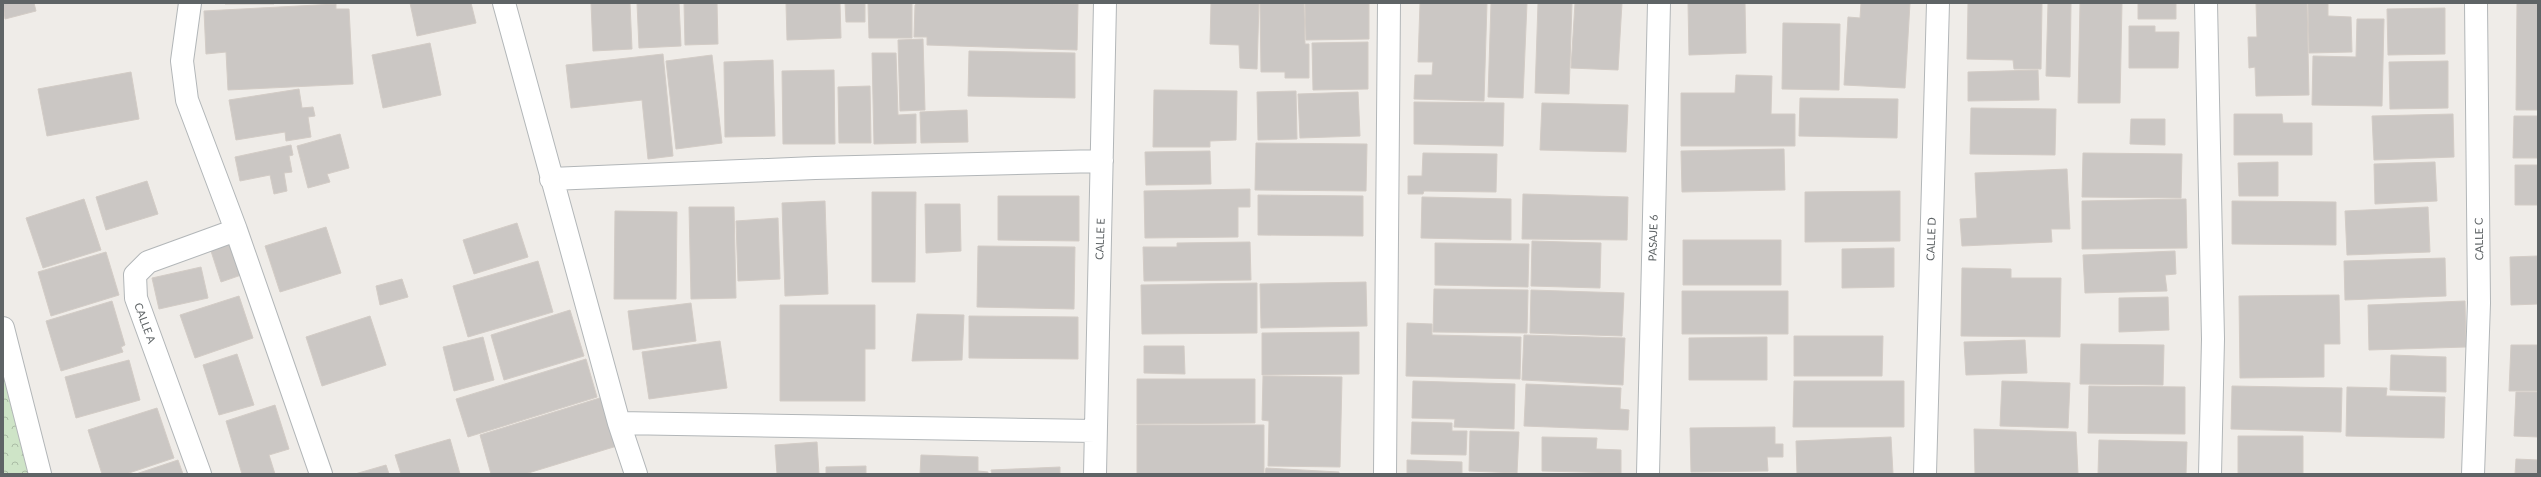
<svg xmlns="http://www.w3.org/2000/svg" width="2541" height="477" viewBox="0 0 2541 477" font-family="Lato,sans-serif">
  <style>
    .forest { fill: url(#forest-crowns) }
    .building { fill: #cbc7c4; stroke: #d3ccc6 }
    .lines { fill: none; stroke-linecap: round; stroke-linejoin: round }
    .minor-casing { stroke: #b2b6b8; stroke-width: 24 }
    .minor { stroke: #fff; stroke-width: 22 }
    .labels { text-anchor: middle; stroke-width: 3; stroke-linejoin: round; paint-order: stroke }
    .street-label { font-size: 11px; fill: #5f6466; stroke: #fff }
  </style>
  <defs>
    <pattern id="forest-crowns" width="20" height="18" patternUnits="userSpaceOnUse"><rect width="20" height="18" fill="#cee4c7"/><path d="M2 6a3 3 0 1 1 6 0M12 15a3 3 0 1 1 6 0" fill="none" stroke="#aabca5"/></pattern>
  </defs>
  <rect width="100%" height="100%" fill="#efece8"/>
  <path class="forest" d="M3,321L39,474H3Z"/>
  <path class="building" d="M3,3H34L36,11L5,19Z
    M225,3H274V4H225Z
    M410,3H471L476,23L417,36Z
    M591,3H630L632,49L593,51Z
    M637,3H679L681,46L639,48Z
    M684,3H717L718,44L685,45Z
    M786,3H840L841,38L787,40Z
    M845,3H865V22H846Z
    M868,3H912V38H869Z
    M917,3L1078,4L1077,50L927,45V37H914L915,5Z
    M1211,3H1259L1257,69L1240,68L1239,45L1210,44Z
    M1260,3H1304L1305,44H1309V78H1285V72H1261Z
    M1305,3H1369V39L1306,40Z
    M1420,3H1487L1484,101L1414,99L1415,75H1432L1433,62H1418Z
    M1491,3H1527L1523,98L1488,97Z
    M1538,3H1572L1569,94L1535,93Z
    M1575,3H1622L1618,70L1571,68Z
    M1688,3H1745L1746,53L1689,55Z
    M1861,3H1910L1905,88L1844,85L1848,17L1860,18Z
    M1968,3H2042L2041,69H2014L2013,60L1967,59Z
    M2048,3H2071L2070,77L2046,76Z
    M2080,3H2122L2120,103H2078Z
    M2138,3H2176V19H2138Z
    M2256,3H2307L2309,95L2256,96L2255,67L2249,68L2248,37H2257Z
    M2308,3H2328V16L2351,17L2352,52L2309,53Z
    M2517,3H2538V110H2516Z
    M336,4V9H349L353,84L228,90L226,52L206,54L204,11Z
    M2445,8V54L2388,55L2387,9Z
    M2357,19H2384L2382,106L2312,105L2313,56L2356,57Z
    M1783,23L1840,24L1839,90L1782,89Z
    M2129,26H2155V32H2179L2178,68H2129Z
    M923,39L925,110L900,111L898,40Z
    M1368,42V89L1313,90L1312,43Z
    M430,43L441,95L383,108L372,55Z
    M969,51L1075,53V98L968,96Z
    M872,53H896L898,115L916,114V143L874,144Z
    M663,54L673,156L648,159L642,100L571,108L566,65Z
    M712,55L722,143L676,149L666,61Z
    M773,60L775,136L725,137L724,62Z
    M2448,61V108L2390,109L2389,62Z
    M834,70L835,144H783L782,71Z
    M2038,70L2039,100L1968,101V72Z
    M131,72L139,119L47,136L38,89Z
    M1736,75L1772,76L1771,114H1795V146H1681V93H1735Z
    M870,86L871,143H839L838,87Z
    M299,89L302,108L313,107L315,116L308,117L311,137L286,141L285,132L236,140L229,100Z
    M1154,90L1237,91L1236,140L1210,141V147H1153Z
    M1296,91L1297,139L1258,140L1257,92Z
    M1358,92L1360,136L1300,138L1298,94Z
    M1800,98L1898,99L1897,138L1799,136Z
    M1414,102L1504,103L1503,146L1414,144Z
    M1542,103L1628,105L1626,152L1540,150Z
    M1971,108L2056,109L2055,155L1970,154Z
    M967,110L968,142L921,143L920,112Z
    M2234,114H2282L2283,123H2312V155H2234Z
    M2453,114L2454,157L2374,160L2372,116Z
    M2514,116H2538V158H2513Z
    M2131,119H2165V145L2130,144Z
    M340,134L349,168L327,174L330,182L308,188L297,146Z
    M1256,143L1367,144L1366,191L1255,190Z
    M291,145L293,155L289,156L292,172L284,173L287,191L274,194L270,175L240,181L235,157Z
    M1784,149L1785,190L1682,192L1681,151Z
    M1210,151L1211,184L1146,185L1145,152Z
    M1423,153L1497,154L1496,192L1424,191L1423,194H1408V176H1422Z
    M2083,153L2182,154L2181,198L2082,197Z
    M2278,162V196H2239L2238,163Z
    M2435,162L2437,201L2375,204L2374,164Z
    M2515,165H2538V205H2515Z
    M2067,169L2070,229H2051L2052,242L1962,246L1960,219L1977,218L1975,173Z
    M147,181L158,214L106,230L96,197Z
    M1250,189V207H1238V237L1145,238L1144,191Z
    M1900,191V241L1805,242V192Z
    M872,192H916L915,282H872Z
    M1523,194L1628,197L1627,240L1522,239Z
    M1258,195L1363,196V236L1258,235Z
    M998,196H1079V241L998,240Z
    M1422,197L1511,199V240L1421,238Z
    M84,199L101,250L43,268L26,218Z
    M2186,199L2187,248L2082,249V201Z
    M825,201L828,294L785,296L782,203Z
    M2232,201L2336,202V245L2232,244Z
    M925,204H960L961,251L926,253Z
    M689,207H734L736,298L691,299Z
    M2428,207L2430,252L2347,255L2345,211Z
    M615,211L677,212L676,299H614Z
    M778,218L780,279L738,281L736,221Z
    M517,223L528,257L474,274L463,240Z
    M326,227L341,273L280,292L265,246Z
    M236,240L247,273L221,282L210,248Z
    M1683,240H1781V285H1683Z
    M1532,241L1601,243L1600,288L1531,286Z
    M1250,242L1251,280L1144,281L1143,247H1177V243Z
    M1435,243L1529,244L1528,287L1435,285Z
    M978,246L1075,247L1074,309L977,307Z
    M1894,248V287L1842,288V249Z
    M2175,251L2176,274L2165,275L2167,291L2085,293L2083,255Z
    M106,252L119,295L51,316L38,272Z
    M2538,256V304L2511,305L2510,257Z
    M2445,258L2446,296L2345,300L2344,261Z
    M538,261L553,312L468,337L453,286Z
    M201,267L208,298L159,309L152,278Z
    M1962,268L2011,269V278H2061L2060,337L1961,336Z
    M402,279L408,297L380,305L376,286Z
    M1366,282L1367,326L1261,328L1260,284Z
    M1257,283V333L1142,334L1141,285Z
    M1434,289L1528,290L1527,333L1433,332Z
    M1531,290L1624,293L1622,336L1530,333Z
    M1682,291H1788V334H1682Z
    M2339,295L2340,344H2324V377L2240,378L2239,296Z
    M239,296L253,338L195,358L180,315Z
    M2168,297L2169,330L2119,332V298Z
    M112,301L125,345L121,347L123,352L61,371L46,321Z
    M2465,301L2466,347L2369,350L2368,305Z
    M691,303L696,341L633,350L628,311Z
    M780,305H875V349H865V401H780Z
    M570,310L584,356L504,380L491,335Z
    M917,314L964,315L962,360L912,361Z
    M370,316L386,365L322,386L306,337Z
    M969,316L1078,317V359L969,358Z
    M1407,323L1432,324V335L1521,337L1520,379L1406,376Z
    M1359,332V374L1262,375V333Z
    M1524,335L1625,338L1623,385L1522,380Z
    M1794,336H1883L1882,376H1794Z
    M483,337L494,380L454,391L443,347Z
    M1767,337V380H1689V338Z
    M2025,340L2027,373L1966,375L1964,342Z
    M720,341L727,388L649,399L642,352Z
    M2081,344L2164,345L2163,385L2080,384Z
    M2511,345H2538V391H2509Z
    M1144,346H1184L1185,374L1144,373Z
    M237,354L254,405L219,415L203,365Z
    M2391,355L2446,357V392L2390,390Z
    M586,359L597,397L468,437L456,399Z
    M129,360L140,400L76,418L65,377Z
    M1263,376L1342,377L1340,467L1268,466L1269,421L1262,420Z
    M1137,379H1255V423L1137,424Z
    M1413,381L1515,384L1514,429L1454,427L1455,419L1412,418Z
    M1794,381H1904V427H1793Z
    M2002,381L2070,383L2068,428L2000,426Z
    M1526,384L1621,388L1620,409L1629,410L1628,430L1524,426Z
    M2089,386L2185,387V434L2088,433Z
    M2232,386L2342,388L2341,432L2231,429Z
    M2347,387L2387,388L2386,396L2445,397L2444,438L2346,436Z
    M2516,392H2538V437L2514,436Z
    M603,397L617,446L525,474H491L480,435Z
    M275,405L289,449L269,455L275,474H242L226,421Z
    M157,408L174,458L126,474H102L88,430Z
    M1412,422L1452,423V431H1467L1466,455L1411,454Z
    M1137,425H1264V474H1137Z
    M1775,427V444H1783V457H1767L1768,471L1691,472L1690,428Z
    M1974,429L2076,432L2078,474H1975Z
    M1470,431L1519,432L1517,473L1469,471Z
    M2238,436H2303V474H2238Z
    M1542,437L1597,438L1596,449L1621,450V473L1542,471Z
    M1891,437L1893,474H1797L1796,441Z
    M450,439L460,474H401L395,455Z
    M2099,440L2187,442L2186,474H2098Z
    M817,442L819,474H777L775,445Z
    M921,455L978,457V471L988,472V474H920Z
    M2516,459L2538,460V474H2515Z
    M178,460L183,474H136Z
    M1407,460L1462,462V474H1407Z
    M386,465L389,474H355Z
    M866,466V474H826V467Z
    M1060,467V474H992L991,470Z
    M1266,468L1339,472V474H1265Z"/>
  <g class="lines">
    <g class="minor-casing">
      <path id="minor" d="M190,3L182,61L187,100L236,230L321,474
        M504,3L619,423L636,474
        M2206,3L2213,339L2210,474
        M551,179L815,168L1102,161
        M3,328L40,474
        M619,423L1095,431
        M200,474L136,298L135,275L148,262L236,230
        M1095,474L1105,3
        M1385,474L1389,3
        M1648,474L1659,3
        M1925,474L1938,3
        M2473,474L2479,303L2476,3"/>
    </g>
    <use href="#minor" class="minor"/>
  </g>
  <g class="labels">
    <g class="street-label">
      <text transform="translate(1653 238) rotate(-88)" y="4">PASAJE 6</text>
      <text transform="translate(1100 239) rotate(-88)" y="4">CALLE E</text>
      <text transform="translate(1931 239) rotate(-88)" y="4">CALLE D</text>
      <text transform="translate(2479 239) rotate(-91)" y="4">CALLE C</text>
      <text transform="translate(145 323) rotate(70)" y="4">CALLE A</text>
    </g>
  </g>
  <rect width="2541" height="477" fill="none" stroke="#5f6466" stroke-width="8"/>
</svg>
